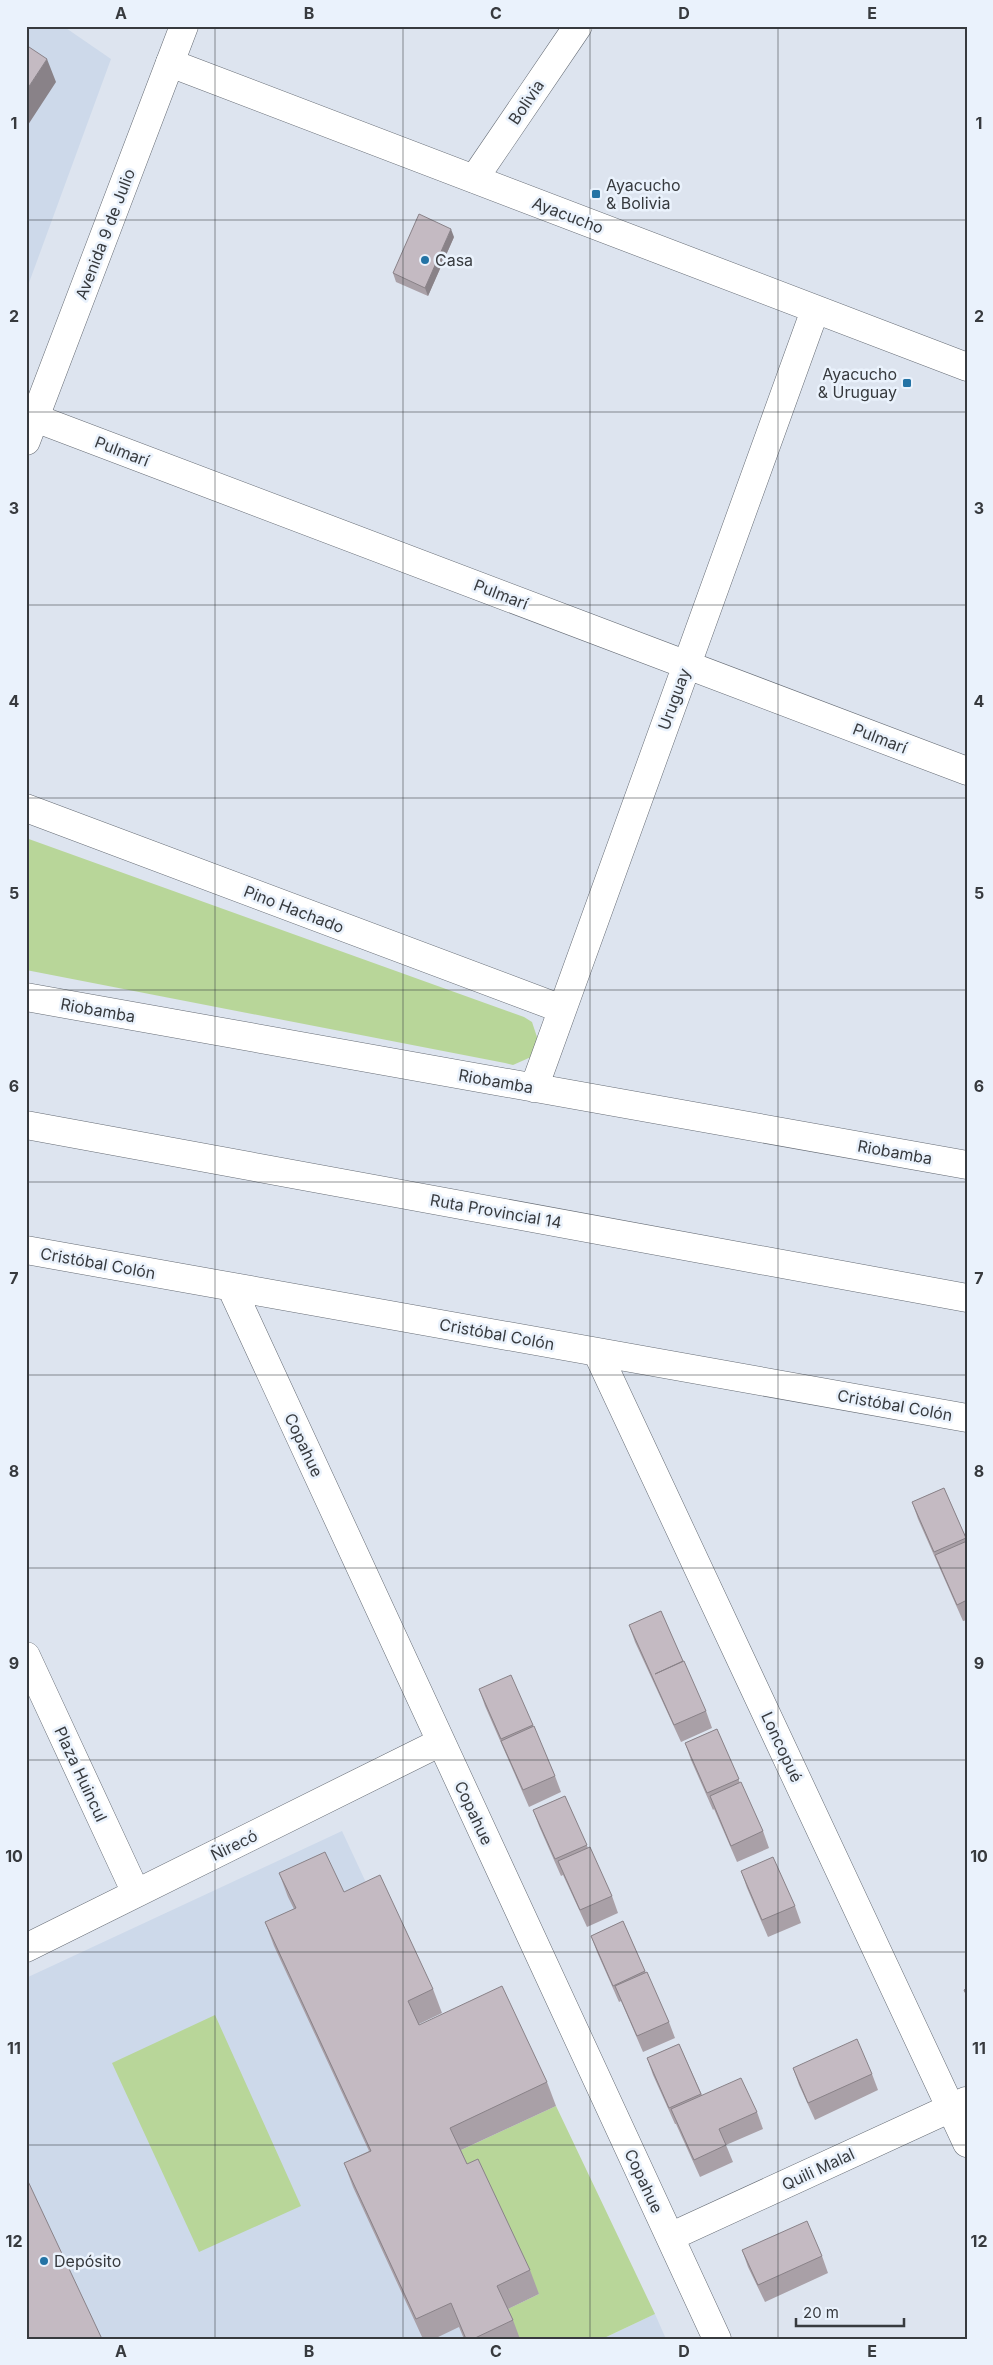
<svg xmlns="http://www.w3.org/2000/svg" width="993" height="2365" viewBox="0 0 993 2365" font-family="Inter,sans-serif">
  <style>
    .built { fill: #cdd9ea }
    .green { fill: #b8d699 }
    .lines { fill: none; stroke-linecap: round; stroke-linejoin: round }
    .minor-casing { stroke: #656b74; stroke-width: 29 }
    .tertiary-casing { stroke: #656b74; stroke-width: 29 }
    .secondary-casing { stroke: #656b74; stroke-width: 29 }
    .minor { stroke: #fff; stroke-width: 28 }
    .tertiary { stroke: #fff; stroke-width: 28 }
    .secondary { stroke: #fff; stroke-width: 28 }
    .wall { fill: #a9a0a7 }
    .shaded-wall { fill: #898288 }
    .building { fill: #c4bac2; stroke: #898288 }
    .grid { fill: none; stroke: #373a3e; stroke-width: 1; stroke-opacity: 0.55 }
    .poi-dot { fill: #2373a5; stroke: #eaf2fc; stroke-width: 2 }
    .labels { text-anchor: middle; stroke-width: 5; stroke-linejoin: round; paint-order: stroke }
    .street-label { font-size: 16px; fill: #373a3e; stroke: #eaf2fc }
    .poi-label { font-size: 16px; fill: #373a3e; stroke: #eaf2fc; text-anchor: start }
    .neatline { fill: none; stroke: #373a3e; stroke-width: 2 }
    .grid-label { font-size: 16px; text-anchor: middle; font-weight: bold; fill: #373a3e }
  </style>
  <rect width="100%" height="100%" fill="#dde4ef"/>
  <path class="built" d="M26,26H63L111,59L26,291Z
    M342,1831L376,1904L388,1899L442,2013L417,2025L476,2188L519,2339H99L26,2183V1978Z
    M655,2314L666,2339H602Z"/>
  <path class="green" d="M26,838L524,1017L532,1022L538,1040L531,1057L513,1065L505,1063L26,970Z
    M215,2015L301,2206L199,2252L112,2063Z
    M556,2106L655,2314L602,2339H519L506,2310L539,2294L476,2188L459,2151Z"/>
  <g class="lines">
    <g class="minor-casing">
      <path id="minor" d="M170,63L967,367
        M474,179L578,26
        M35,418L967,771
        M26,808L562,1009
        M26,997L967,1165
        M534,1088L815,310
        M26,1250L967,1418
        M231,1287L717,2339
        M597,1352L967,2143
        M26,1656L136,1893
        M26,1948L441,1742
        M670,2237L966,2101"/>
    </g>
    <g class="tertiary-casing">
      <path id="tertiary" d="M26,441L184,26"/>
    </g>
    <g class="secondary-casing">
      <path id="secondary" d="M26,1125L967,1298"/>
    </g>
    <use href="#minor" class="minor"/>
    <use href="#tertiary" class="tertiary"/>
    <use href="#secondary" class="secondary"/>
  </g>
  <path class="wall" d="M454,237L428,296L396,282L393,273Z
    M944,1488L967,1540V1620L963,1621L918,1519L912,1502Z
    M661,1611L683,1662L706,1711L712,1728L681,1742L635,1642L629,1625Z
    M479,1689L533,1725L555,1776L561,1792L529,1807L485,1706Z
    M717,1729L740,1783L763,1831L769,1848L737,1862L714,1809L713,1810L691,1760L685,1743Z
    M565,1796L588,1848L612,1896L618,1913L587,1927L563,1875L561,1876L539,1826L533,1810Z
    M741,1871L795,1906L801,1923L768,1937L747,1888Z
    M279,1873L344,1892L433,1989L442,2013L419,2024V2025L547,2082L556,2106L461,2150L467,2164L530,2270L539,2294L508,2309L513,2320L520,2339H464L459,2327L434,2339H423L353,2187L344,2163L369,2151L274,1946L265,1922L294,1909L288,1897Z
    M623,1921L646,1973L669,2022L675,2038L643,2052L621,2001L619,2002L597,1952L591,1936Z
    M679,2044L702,2095L757,2112L763,2129L726,2145L733,2162L700,2177L676,2124H675L653,2075L647,2058Z
    M793,2068L872,2074L878,2090L815,2120L799,2085Z
    M742,2250L822,2256L828,2273L765,2302L748,2267Z"/>
  <path class="shaded-wall" d="M47,59L56,82L26,128V91Z
    M451,229L454,237L428,296L425,288Z"/>
  <path class="building" d="M26,45L47,59L26,91Z
    M419,214L451,229L425,288L393,273Z
    M944,1488L966,1538L934,1552L912,1502Z
    M967,1541V1600L957,1605L935,1555Z
    M661,1611L683,1661L655,1674L684,1661L706,1711L674,1725L629,1625Z
    M511,1675L533,1725L501,1739L479,1689Z
    M534,1726L555,1776L523,1790L501,1741Z
    M717,1729L739,1779L707,1793L685,1743Z
    M741,1782L763,1831L731,1846L710,1796Z
    M565,1796L587,1845L555,1859L533,1810Z
    M590,1847L612,1896L580,1910L558,1861Z
    M325,1852L344,1892L380,1875L433,1989L408,2001L419,2025L502,1986L547,2082L450,2128L467,2164L478,2159L530,2270L497,2286L513,2320L473,2339H466L451,2303L416,2319L344,2163L371,2151L265,1922L296,1908L279,1873Z
    M773,1857L795,1906L762,1920L741,1871Z
    M623,1921L645,1971L613,1986L591,1936Z
    M647,1972L669,2022L637,2036L615,1986Z
    M967,1988V1996L964,1990Z
    M857,2039L872,2074L808,2103L793,2068Z
    M679,2044L701,2094L669,2108L647,2058Z
    M741,2078L757,2112L719,2129L726,2145L694,2160L671,2109Z
    M26,2177L102,2339H26Z
    M807,2221L822,2256L758,2285L742,2250Z"/>
  <path class="grid" d="M215,26V2339M403,26V2339M590,26V2339M778,26V2339M26,220H967M26,412H967M26,605H967M26,798H967M26,990H967M26,1182H967M26,1375H967M26,1568H967M26,1760H967M26,1952H967M26,2145H967"/>
  <g class="poi-dot">
    <rect x="591" y="189" width="10" height="10" rx="2.5"/>
    <circle cx="425" cy="260" r="5"/>
    <rect x="902" y="378" width="10" height="10" rx="2.5"/>
    <circle cx="44" cy="2261" r="5"/>
  </g>
  <g class="labels">
    <g class="street-label">
      <text transform="translate(526 102) rotate(-56)" y="6">Bolivia</text>
      <text transform="translate(568 215) rotate(21)" y="6">Ayacucho</text>
      <text transform="translate(105 234) rotate(-69)" y="6">Avenida 9 de Julio</text>
      <text transform="translate(122 451) rotate(21)" y="6">Pulmarí</text>
      <text transform="translate(501 594) rotate(21)" y="6">Pulmarí</text>
      <text transform="translate(674 699) rotate(-70)" y="6">Uruguay</text>
      <text transform="translate(880 738) rotate(21)" y="6">Pulmarí</text>
      <text transform="translate(294 909) rotate(21)" y="6">Pino Hachado</text>
      <text transform="translate(98 1010) rotate(10)" y="6">Riobamba</text>
      <text transform="translate(496 1081) rotate(10)" y="6">Riobamba</text>
      <text transform="translate(895 1152) rotate(10)" y="6">Riobamba</text>
      <text transform="translate(496 1211) rotate(10)" y="6">Ruta Provincial 14</text>
      <text transform="translate(98 1263) rotate(10)" y="6">Cristóbal Colón</text>
      <text transform="translate(497 1334) rotate(10)" y="6">Cristóbal Colón</text>
      <text transform="translate(895 1405) rotate(10)" y="6">Cristóbal Colón</text>
      <text transform="translate(304 1445) rotate(65)" y="6">Copahue</text>
      <text transform="translate(782 1747) rotate(65)" y="6">Loncopué</text>
      <text transform="translate(81 1774) rotate(65)" y="6">Plaza Huincul</text>
      <text transform="translate(474 1813) rotate(65)" y="6">Copahue</text>
      <text transform="translate(234 1845) rotate(-26)" y="6">Ñirecó</text>
      <text transform="translate(818 2169) rotate(-25)" y="6">Quili Malal</text>
      <text transform="translate(644 2181) rotate(65)" y="6">Copahue</text>
    </g>
    <g class="poi-label">
      <text x="606" y="191">Ayacucho<tspan x="606" dy="18">&amp; Bolivia</tspan></text>
      <text x="435" y="266">Casa</text>
      <text x="897" y="380" text-anchor="end">Ayacucho<tspan x="897" dy="18">&amp; Uruguay</tspan></text>
      <text x="54" y="2267">Depósito</text>
    </g>
  </g>
  <rect width="993" height="2365" fill="none" stroke="#eaf2fc" stroke-width="55"/>
  <path d="M796 2318v8h108v-8" fill="none" stroke="#373a3e" stroke-width="2.5"/>
  <text x="803" y="2318" font-size="15" fill="#373a3e" stroke="#eaf2fc" stroke-width="4" paint-order="stroke">20 m</text>
  <rect x="28" y="28" width="938" height="2310" class="neatline"/>
  <g class="grid-label">
    <text x="121" y="19">A</text>
    <text x="309" y="19">B</text>
    <text x="496" y="19">C</text>
    <text x="684" y="19">D</text>
    <text x="872" y="19">E</text>
    <text x="14" y="129">1</text>
    <text x="979" y="129">1</text>
    <text x="14" y="322">2</text>
    <text x="979" y="322">2</text>
    <text x="14" y="514">3</text>
    <text x="979" y="514">3</text>
    <text x="14" y="707">4</text>
    <text x="979" y="707">4</text>
    <text x="14" y="899">5</text>
    <text x="979" y="899">5</text>
    <text x="14" y="1092">6</text>
    <text x="979" y="1092">6</text>
    <text x="14" y="1284">7</text>
    <text x="979" y="1284">7</text>
    <text x="14" y="1477">8</text>
    <text x="979" y="1477">8</text>
    <text x="14" y="1669">9</text>
    <text x="979" y="1669">9</text>
    <text x="14" y="1862">10</text>
    <text x="979" y="1862">10</text>
    <text x="14" y="2054">11</text>
    <text x="979" y="2054">11</text>
    <text x="14" y="2247">12</text>
    <text x="979" y="2247">12</text>
    <text x="121" y="2357">A</text>
    <text x="309" y="2357">B</text>
    <text x="496" y="2357">C</text>
    <text x="684" y="2357">D</text>
    <text x="872" y="2357">E</text>
  </g>
</svg>
